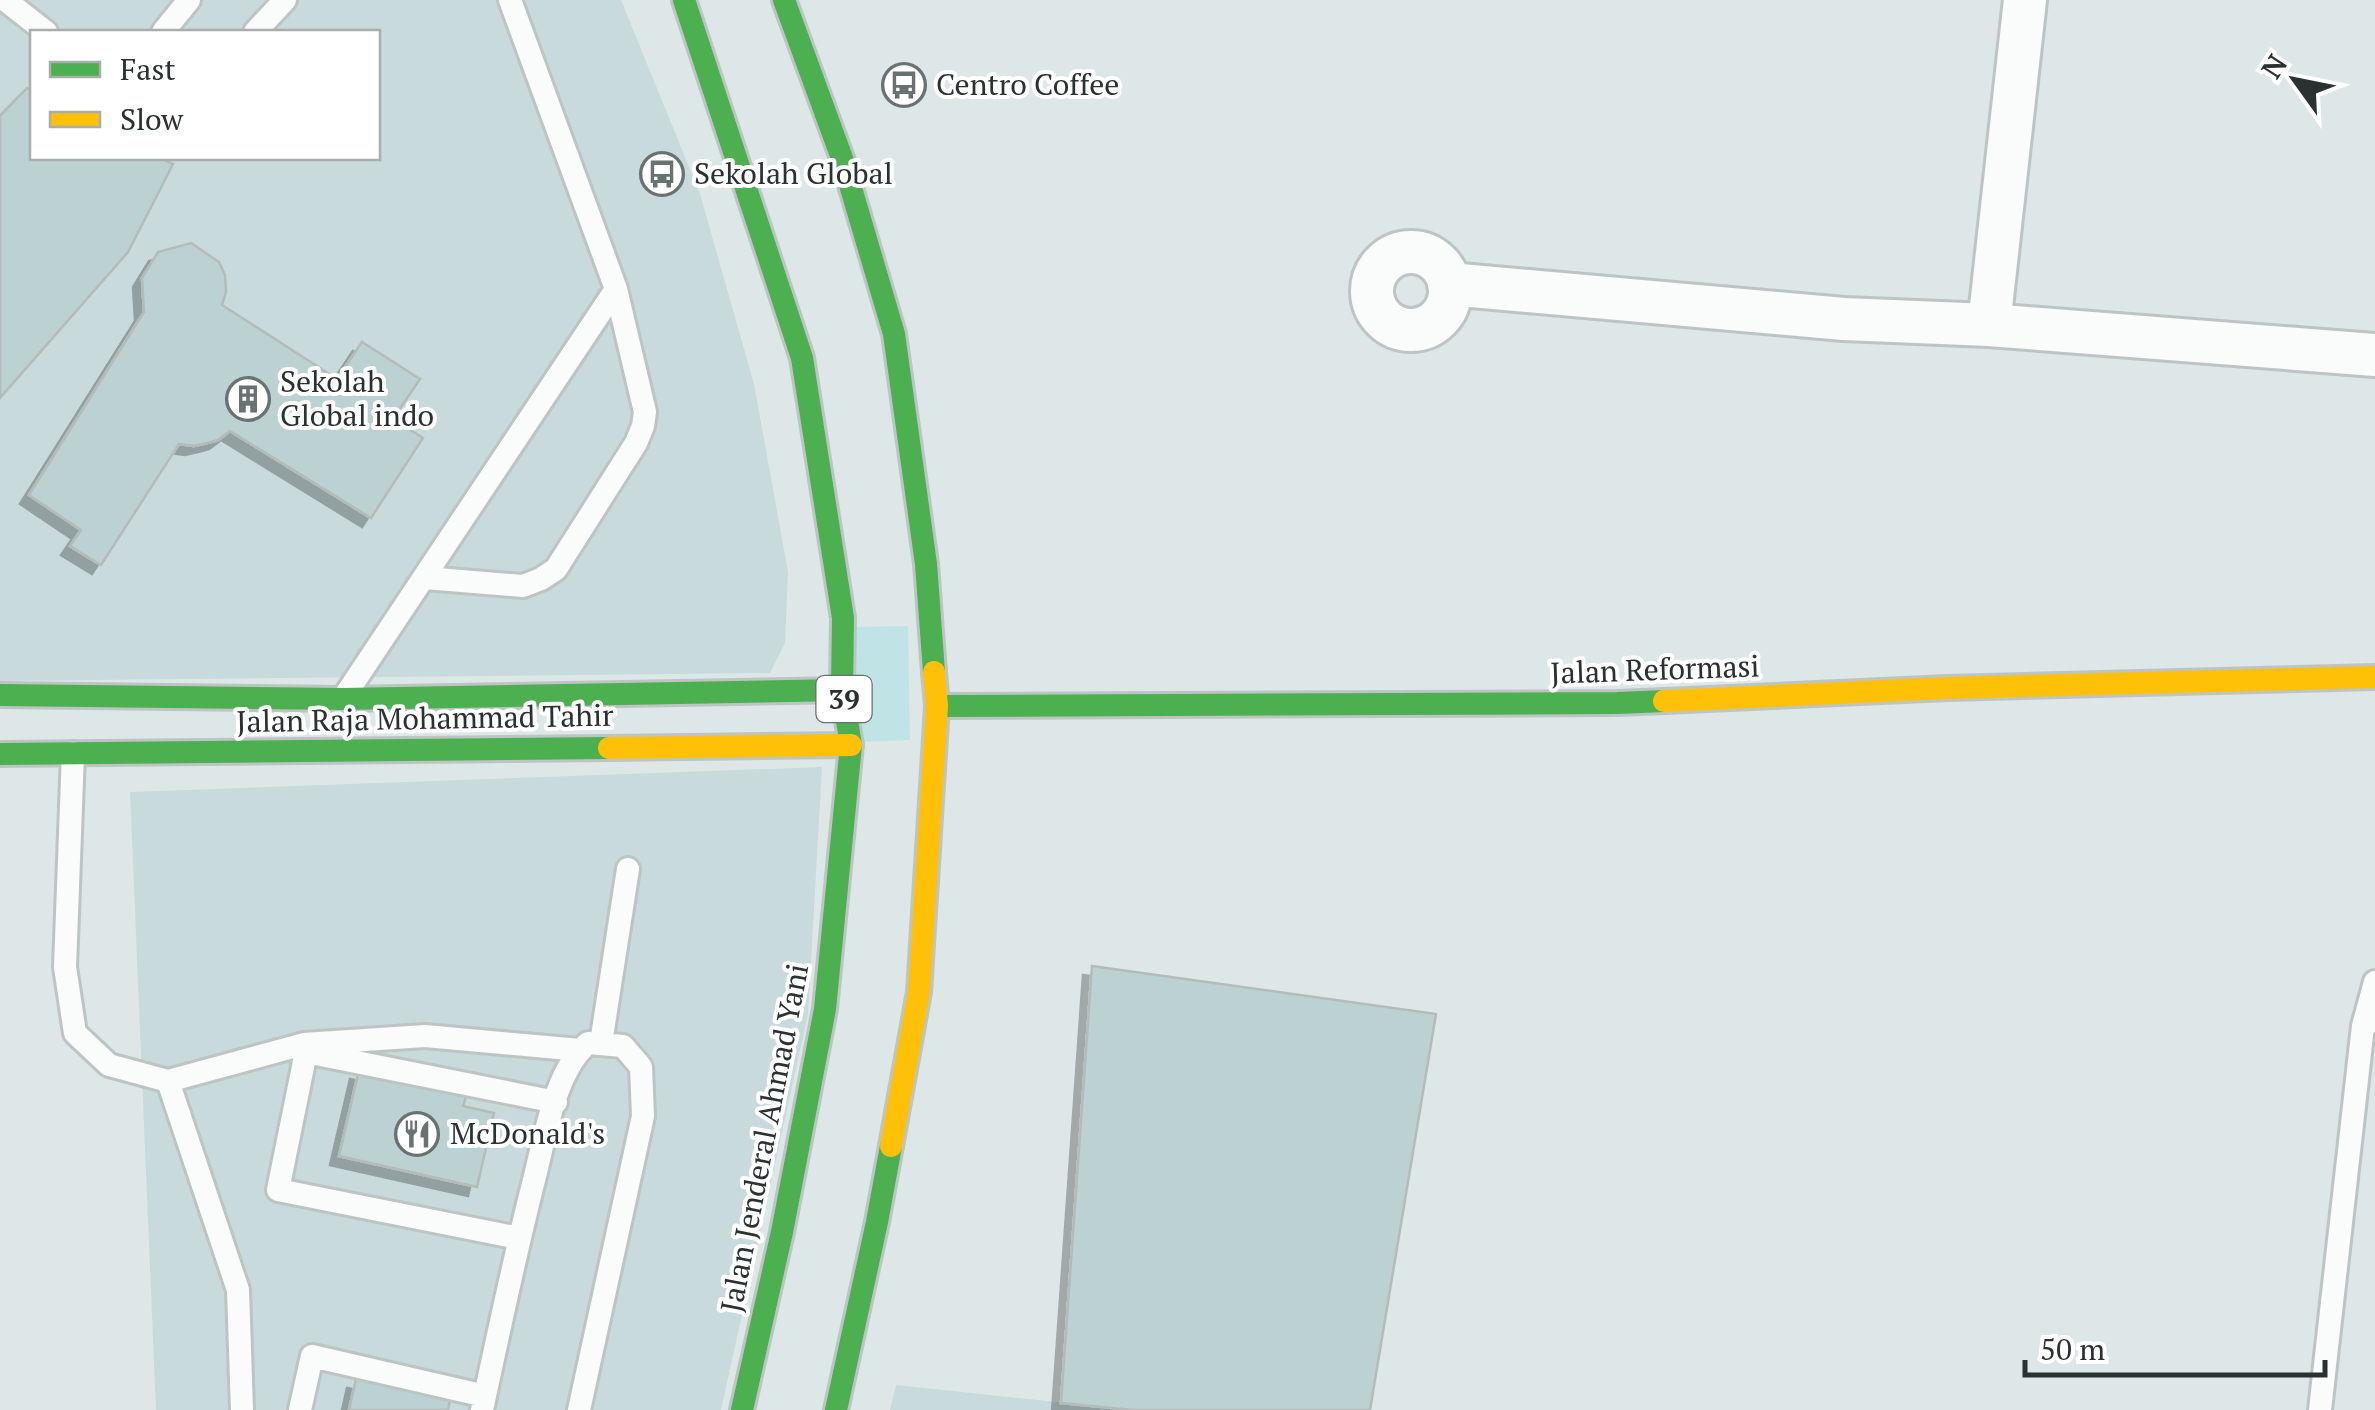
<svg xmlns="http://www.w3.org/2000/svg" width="2375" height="1410" viewBox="0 0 2375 1410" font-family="'PT Serif',serif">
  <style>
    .built { fill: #c8dadb; fill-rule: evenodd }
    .green { fill: #c0e4e5 }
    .building { fill: #bcd1d2; stroke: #b4bbbb; stroke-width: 2.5; filter: url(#shadow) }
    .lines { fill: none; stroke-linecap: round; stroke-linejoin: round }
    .lane-casing { stroke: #bdc4c4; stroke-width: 28 }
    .street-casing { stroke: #bdc4c4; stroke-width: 48 }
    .fast-casing { stroke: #bdc4c4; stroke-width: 28 }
    .slow-casing { stroke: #bdc4c4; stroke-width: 28 }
    .lane { stroke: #fafbfb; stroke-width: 22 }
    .street { stroke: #fafbfb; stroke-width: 42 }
    .fast { stroke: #4caf50; stroke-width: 22 }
    .slow { stroke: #ffc107; stroke-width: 22 }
    .labels { text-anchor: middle; stroke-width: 8; stroke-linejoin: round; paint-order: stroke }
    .shield { fill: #fff; stroke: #6a6f6f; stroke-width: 2.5 }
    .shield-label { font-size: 28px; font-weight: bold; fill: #2a3131 }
    .poi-label { font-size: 30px; fill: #2a3131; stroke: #fff; text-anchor: start }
    .street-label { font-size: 30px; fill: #2a3131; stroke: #fff }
  </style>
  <defs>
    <filter id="shadow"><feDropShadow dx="-9" dy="9" stdDeviation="0" flood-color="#0004"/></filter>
  </defs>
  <rect width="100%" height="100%" fill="#dde7e7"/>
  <path class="built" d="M0,0H621L700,194L754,384L788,572L785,643L770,673L0,681ZM32,32H378V158H32Z
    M822,767L808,1014L721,1410H156L130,792Z
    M896,1385L1132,1410H890Z"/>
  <path class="green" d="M908,626L910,740L856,742L854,627Z"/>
  <path class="building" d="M27,88L32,91V158H160L173,164L128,252L0,398V116Z
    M191,243L219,262L225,275L226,292L222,305L337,379L362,342L420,379L393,419L423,438L371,518L230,431L218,440L207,443L194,446L179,444L101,565L70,546L81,530L29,495L144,312L142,278L158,252Z
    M1092,966L1436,1014L1370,1410H1132L1061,1403Z
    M359,1070L467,1094L463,1106L494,1113L477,1187L339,1156Z
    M356,1379L450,1400L448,1410H349Z"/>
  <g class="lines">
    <g class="lane-casing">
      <path id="lane" d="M5,0L46,32
        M163,32L189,0
        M255,32L285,0
        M425,578L523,586L541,579L556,569L636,443L643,426L645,412L616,289L510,0
        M346,694L616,289
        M73,753L65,967L75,1033L109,1065L168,1081L304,1044L425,1036L580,1050
        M2363,1026L2375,982
        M601,1043L628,869
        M168,1081L238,1290L242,1410
        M519,1238L278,1190L306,1052L556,1102
        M300,1410L312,1356L485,1396
        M482,1410C498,1335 514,1259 533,1184C544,1143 554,1071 588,1043L623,1046L641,1067L643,1116L579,1410
        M2320,1410L2363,1026L2375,1019"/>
    </g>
    <g class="street-casing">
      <path id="street" d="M1372 291a39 39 0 1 1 78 0a39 39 0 1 1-78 0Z
        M1449,284L1844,319L1989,325L2375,355
        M1989,325L2025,0"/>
    </g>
    <g class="fast-casing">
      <path id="fast" d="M684,0L802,358L843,618L842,690L851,745L825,1009L782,1232L742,1410
        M784,0L843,161L894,334L926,564L934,672
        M0,695L343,699L842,690
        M937,706L1618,703L1664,701
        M0,754L609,748
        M836,1410L877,1222L891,1146"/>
    </g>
    <g class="slow-casing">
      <path id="slow" d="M1664,701L1948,688L2375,677
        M609,748L851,745
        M891,1146L919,992L937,706L934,672"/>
    </g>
    <use href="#lane" class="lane"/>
    <use href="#street" class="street"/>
    <use href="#fast" class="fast"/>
    <use href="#slow" class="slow"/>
  </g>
  <defs>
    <g id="bus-ring" transform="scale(2.25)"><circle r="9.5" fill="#fff" stroke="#697171" stroke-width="1.5"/><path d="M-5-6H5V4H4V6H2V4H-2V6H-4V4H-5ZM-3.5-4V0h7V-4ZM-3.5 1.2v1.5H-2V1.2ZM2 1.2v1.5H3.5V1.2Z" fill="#697171"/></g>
    <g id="building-ring" transform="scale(2.25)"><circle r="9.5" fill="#fff" stroke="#697171" stroke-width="1.5"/><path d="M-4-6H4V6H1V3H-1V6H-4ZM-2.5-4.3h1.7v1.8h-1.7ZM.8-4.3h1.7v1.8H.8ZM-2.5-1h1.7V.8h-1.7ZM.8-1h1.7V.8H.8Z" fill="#697171"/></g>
    <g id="restaurant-ring" transform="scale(2.25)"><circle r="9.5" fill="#fff" stroke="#697171" stroke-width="1.5"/><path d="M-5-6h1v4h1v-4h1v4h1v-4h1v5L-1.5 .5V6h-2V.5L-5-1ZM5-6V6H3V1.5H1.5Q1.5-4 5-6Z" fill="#697171"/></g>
  </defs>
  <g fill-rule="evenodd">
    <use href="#bus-ring" x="904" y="85"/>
    <use href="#bus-ring" x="662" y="174"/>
    <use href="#building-ring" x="248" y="399"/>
    <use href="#restaurant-ring" x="417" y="1134"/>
  </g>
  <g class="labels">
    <rect class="shield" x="816.5" y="676" width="55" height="46" rx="8"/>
    <g class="shield-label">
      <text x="844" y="709">39</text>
    </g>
    <g class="poi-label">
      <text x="936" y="95">Centro Coffee</text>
      <text x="694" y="184">Sekolah Global</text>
      <text x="280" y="392">Sekolah<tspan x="280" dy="34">Global indo</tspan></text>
      <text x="450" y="1144">McDonald's</text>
    </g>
    <g class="street-label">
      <text transform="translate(1655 670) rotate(-2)" y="10">Jalan Reformasi</text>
      <text transform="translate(425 719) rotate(-1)" y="10">Jalan Raja Mohammad Tahir</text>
      <text transform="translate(765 1138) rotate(-79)" y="10">Jalan Jenderal Ahmad Yani</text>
    </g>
  </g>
  <rect x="30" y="30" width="350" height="130" fill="#ffffff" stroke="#aaadad" stroke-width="2.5"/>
  <rect x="50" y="62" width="50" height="15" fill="#4caf50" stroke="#aaadad" stroke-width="2.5"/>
  <text x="120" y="80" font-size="30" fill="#2a3131">Fast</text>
  <rect x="50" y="112" width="50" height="15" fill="#ffc107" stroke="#aaadad" stroke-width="2.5"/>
  <text x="120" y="130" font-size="30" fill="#2a3131">Slow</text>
  <g transform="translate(2295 80) rotate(303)" stroke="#ffffff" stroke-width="8" paint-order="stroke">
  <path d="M0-8L18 38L0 25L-18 38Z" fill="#2a3131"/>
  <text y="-15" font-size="28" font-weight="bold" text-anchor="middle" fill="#2a3131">N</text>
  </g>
  <path d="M2025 1360v15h300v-15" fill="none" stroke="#2a3131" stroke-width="5"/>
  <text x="2040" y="1360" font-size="30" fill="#2a3131" stroke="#ffffff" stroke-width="8" paint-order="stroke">50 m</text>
</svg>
